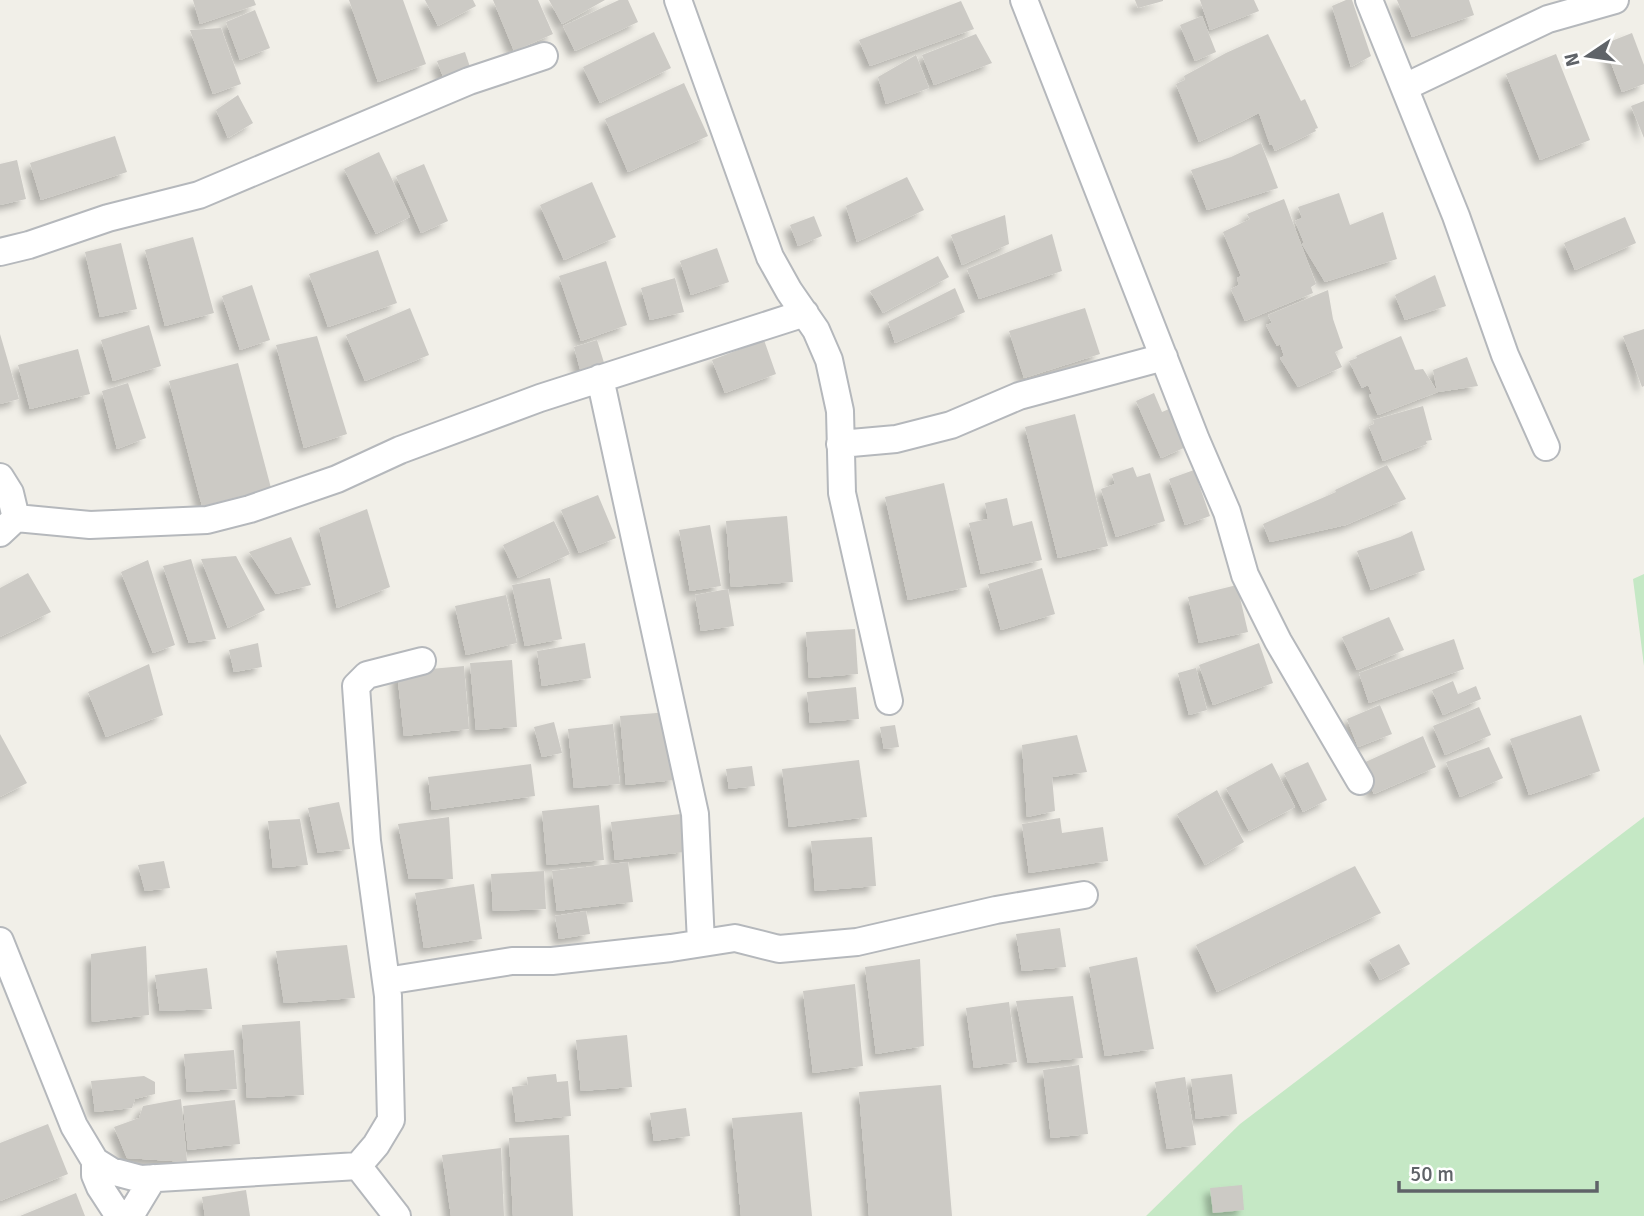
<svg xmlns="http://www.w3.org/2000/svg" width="1644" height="1216" viewBox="0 0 1644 1216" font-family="Signika,sans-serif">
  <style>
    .green { fill: #c5e8c5 }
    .building { fill: #cccac5; filter: url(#shadow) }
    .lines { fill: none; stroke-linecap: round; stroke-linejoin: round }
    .street-casing { stroke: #b5b8bc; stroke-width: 30 }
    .street { stroke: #fff; stroke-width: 26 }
  </style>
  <defs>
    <filter id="shadow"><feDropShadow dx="-6" dy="6" stdDeviation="3.5" flood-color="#0004"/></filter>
  </defs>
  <rect width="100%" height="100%" fill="#f1efe8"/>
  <path class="green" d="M1644,574V666L1633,579Z
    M1644,817V1216H1146L1240,1124Z"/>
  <path class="building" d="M193,0H254L256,5L200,24Z
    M349,0H403L426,64L378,82Z
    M425,0H473L476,6L438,26Z
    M493,0H538L553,34L514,51Z
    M549,0H605L562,24Z
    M619,0H628L638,22L575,51L563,26Z
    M1135,0H1163V1L1138,8Z
    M1200,0H1254L1259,11L1210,30Z
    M1346,0H1352L1371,56L1351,67L1332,6Z
    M1397,0H1469L1474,15L1412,37Z
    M961,1L974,29L870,66L859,40Z
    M255,10L270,48L240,60L226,22Z
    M1202,16L1216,52L1195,61L1180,25Z
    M221,28L241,84L213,94L190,30Z
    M654,32L671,68L600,103L583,67Z
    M1632,33L1644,65V84L1622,92L1604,44Z
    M976,34L992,63L934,85L922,55Z
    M1268,34L1301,101L1305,99L1318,128L1315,129L1316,131L1275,151L1272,144L1270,145L1259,113L1199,142L1176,84L1185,80L1184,76L1226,53Z
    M465,52L472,73L445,82L437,61Z
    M1556,54L1590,140L1540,160L1506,74Z
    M916,55L929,88L886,104L878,77Z
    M684,83L708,136L628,172L605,119Z
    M238,95L253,123L228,138L216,110Z
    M1644,101V138L1631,106Z
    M115,136L127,172L41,200L30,163Z
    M1261,143L1278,188L1207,210L1191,170L1231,157Z
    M379,152L410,217L376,234L344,169Z
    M17,160L26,199L0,205V164Z
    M424,164L448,221L421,233L396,176Z
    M907,177L924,210L857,242L846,206Z
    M592,182L616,237L564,260L540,205Z
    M1339,193L1350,225L1383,212L1397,259L1325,282L1302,244L1304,243L1295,221L1302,218L1298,207Z
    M1284,199L1316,284L1311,287L1313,293L1245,321L1231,289L1239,285L1237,278L1241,276L1223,232L1250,219L1247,214Z
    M1005,215L1009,244L962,265L951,235Z
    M814,216L822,236L798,246L790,225Z
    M1625,217L1636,243L1575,270L1564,243Z
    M1052,234L1062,271L979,299L967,269Z
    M193,237L214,313L165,326L145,250Z
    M121,243L137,309L100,317L85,252Z
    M717,248L729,282L691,295L680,261Z
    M378,250L397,303L328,327L309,274Z
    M938,256L949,277L883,313L870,291Z
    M606,261L627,325L581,341L559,276Z
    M1435,275L1446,306L1405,320L1395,295Z
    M675,278L684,312L650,320L641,288Z
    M252,285L270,340L240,350L222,296Z
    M955,288L965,312L895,343L888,322Z
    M1328,290L1333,319L1343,348L1335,352L1342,367L1298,387L1280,358L1284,356L1280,344L1277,346L1266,325L1272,323L1268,315Z
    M410,308L429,355L365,381L346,335Z
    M1085,308L1100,354L1024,378L1009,331Z
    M149,325L161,366L113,381L101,340Z
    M1644,329V386L1642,387L1623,336Z
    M0,334L19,399L0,404Z
    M317,336L347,434L304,448L276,345Z
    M1401,336L1415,370L1423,369L1437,391L1433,370L1467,357L1478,386L1438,392L1378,415L1369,395L1372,394L1368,385L1362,388L1349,361L1357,358L1356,356Z
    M597,340L605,366L581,373L574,347Z
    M764,340L776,374L725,393L712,360Z
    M78,349L90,394L30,409L18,365Z
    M238,363L271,488L202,506L169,381Z
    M128,383L146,438L117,449L102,391Z
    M1154,393L1162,412L1169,409L1186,447L1161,458L1136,401Z
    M1423,406L1432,440L1426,441L1427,444L1383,461L1369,426L1374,424L1373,420Z
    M1075,414L1108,546L1058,558L1025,427Z
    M1387,465L1406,499L1346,525L1270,542L1263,524L1336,492L1335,490Z
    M1133,467L1137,477L1150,473L1165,521L1116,537L1101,489L1115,484L1112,474Z
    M1194,470L1210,516L1185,525L1169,479Z
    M944,483L967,587L908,600L885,497Z
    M598,495L616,538L579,553L561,510Z
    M1007,498L1013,526L1032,521L1042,560L981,574L969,523L988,519L985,503Z
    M367,509L390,587L337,608L319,528Z
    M787,516L793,582L731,587L726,521Z
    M554,521L570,554L518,578L503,545Z
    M710,525L721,586L690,591L679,530Z
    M1412,531L1425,570L1371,590L1357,551L1400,537Z
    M291,537L311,585L276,594L249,552Z
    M236,556L265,610L228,628L201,559Z
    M191,559L216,639L189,643L163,566Z
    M148,560L175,645L153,653L121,572Z
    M1042,568L1055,614L1001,630L988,584Z
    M28,573L51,612L0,637V588Z
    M550,578L562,639L525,646L512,585Z
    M1237,585L1248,632L1199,643L1188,597Z
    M728,589L734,626L701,631L695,595Z
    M506,595L517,643L466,655L455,606Z
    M1389,617L1404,650L1357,670L1342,637Z
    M855,629L858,674L809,678L806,632Z
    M1454,639L1464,669L1369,703L1359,673Z
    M258,643L262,667L234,672L229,650Z
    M585,643L591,678L542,686L537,651Z
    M1259,643L1273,683L1213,705L1199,665Z
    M512,660L517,727L476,730L470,663Z
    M149,664L163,715L106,737L88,692Z
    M464,666L469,729L404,736L397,672Z
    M1196,668L1207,710L1189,715L1178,673Z
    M1453,681L1458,694L1476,686L1481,699L1443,715L1432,690Z
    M856,687L859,719L810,723L807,692Z
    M1380,705L1392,734L1358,747L1347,719Z
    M1479,707L1491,735L1445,755L1433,726Z
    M669,712L675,780L626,785L620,716Z
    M1581,715L1600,771L1529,795L1510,739Z
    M554,722L562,753L542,757L534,727Z
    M613,724L620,784L574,788L568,729Z
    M895,725L899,747L884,749L880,727Z
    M0,734L27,783L0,797Z
    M1077,735L1087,772L1052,777L1055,811L1027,817L1022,745Z
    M1423,736L1436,767L1374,794L1361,764Z
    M1489,747L1503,778L1460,797L1446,762Z
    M859,760L867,817L789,827L782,769Z
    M1308,762L1327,800L1303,812L1284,773Z
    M1272,763L1295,807L1249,831L1226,788Z
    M531,764L535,796L432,810L428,777Z
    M752,766L755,786L729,789L726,769Z
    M1217,790L1244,842L1205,865L1177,814Z
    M339,802L350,849L318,853L308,808Z
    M599,805L604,860L547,865L542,811Z
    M681,814L685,852L615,860L611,822Z
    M449,817L453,879H409L398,824Z
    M1060,818L1062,833L1103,827L1108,861L1029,873L1022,824Z
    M300,819L308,865L273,868L268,821Z
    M872,837L876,886L815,891L811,841Z
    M164,861L170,888L145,891L138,865Z
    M628,862L633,902L557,911L552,871Z
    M1355,866L1381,913L1217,992L1196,945Z
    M544,871L546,909L493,911L491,874Z
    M474,884L482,939L424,948L415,893Z
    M586,911L590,934L559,939L555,916Z
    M1060,928L1066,967L1022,971L1016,934Z
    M1399,944L1410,964L1380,980L1369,960Z
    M347,945L355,998L284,1003L276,951Z
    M146,946L149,1015L92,1022L91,954Z
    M1137,957L1154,1049L1105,1056L1089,967Z
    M920,959L924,1046L876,1054L865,967Z
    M207,968L212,1009L160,1011L155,975Z
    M855,984L863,1066L813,1073L803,991Z
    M1073,996L1083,1058L1028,1063L1016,1001Z
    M1009,1002L1017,1062L974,1068L966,1008Z
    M300,1021L304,1095L247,1098L242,1025Z
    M627,1035L632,1087L581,1091L576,1040Z
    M234,1050L237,1089L187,1092L184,1054Z
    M1079,1065L1088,1134L1051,1138L1043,1070Z
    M556,1074L557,1082L568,1081L571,1116L516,1122L512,1087L528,1085L527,1077Z
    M1232,1074L1237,1114L1196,1119L1191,1079Z
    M144,1076L155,1082V1094L135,1099L132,1108L95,1112L91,1081Z
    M1185,1077L1196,1145L1167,1149L1155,1082Z
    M941,1085L952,1216H869L859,1092Z
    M181,1099L187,1162L127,1158L114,1127L139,1118L143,1106Z
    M235,1100L240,1144L188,1150L183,1106Z
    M686,1108L690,1136L654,1141L650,1113Z
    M802,1112L812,1216H741L732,1118Z
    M48,1124L68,1174L0,1201V1143Z
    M569,1135L573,1216H513L509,1138Z
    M501,1148L504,1216H451L442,1155Z
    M1242,1185L1244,1210L1213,1213L1210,1188Z
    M246,1190L250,1216H205L202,1197Z
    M76,1193L85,1216H20Z"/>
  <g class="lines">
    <g class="street-casing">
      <path id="street" d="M678,0L770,257L789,291L816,330L829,360L840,411L842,493L889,701
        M1024,0L1196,440L1227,512L1245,575L1278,641L1360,781
        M1369,0L1456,216L1505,355L1546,447
        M1405,87L1548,19L1615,0
        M0,252L29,245L108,218L199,195L469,81L544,56
        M600,378L695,814L701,943
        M840,444L896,439L951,425L1019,396L1164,357
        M0,477L10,493L16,518
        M0,533L16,518L90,525L207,520L250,509L337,479L400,450L540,398L805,313
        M0,941L74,1126L95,1161V1175L100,1187L119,1216
        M386,981L512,961H552L671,948L735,938L779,949L857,942L996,910L1084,895
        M95,1161L111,1171L141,1179L358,1166L376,1145L391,1120L388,996L367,841L356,686L367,675L422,661
        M358,1166L397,1216
        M130,1216L153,1178"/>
    </g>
    <use href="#street" class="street"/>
  </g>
  <g transform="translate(1588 56) rotate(257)" stroke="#ffffff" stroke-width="5" paint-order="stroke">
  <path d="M0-5L12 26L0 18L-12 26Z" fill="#5f6368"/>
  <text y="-10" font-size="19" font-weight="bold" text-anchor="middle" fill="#5f6368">N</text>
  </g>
  <path d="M1399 1181v10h198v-10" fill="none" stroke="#5f6368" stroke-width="3.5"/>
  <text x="1410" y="1181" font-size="21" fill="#5f6368" stroke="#ffffff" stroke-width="5" paint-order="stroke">50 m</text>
</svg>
